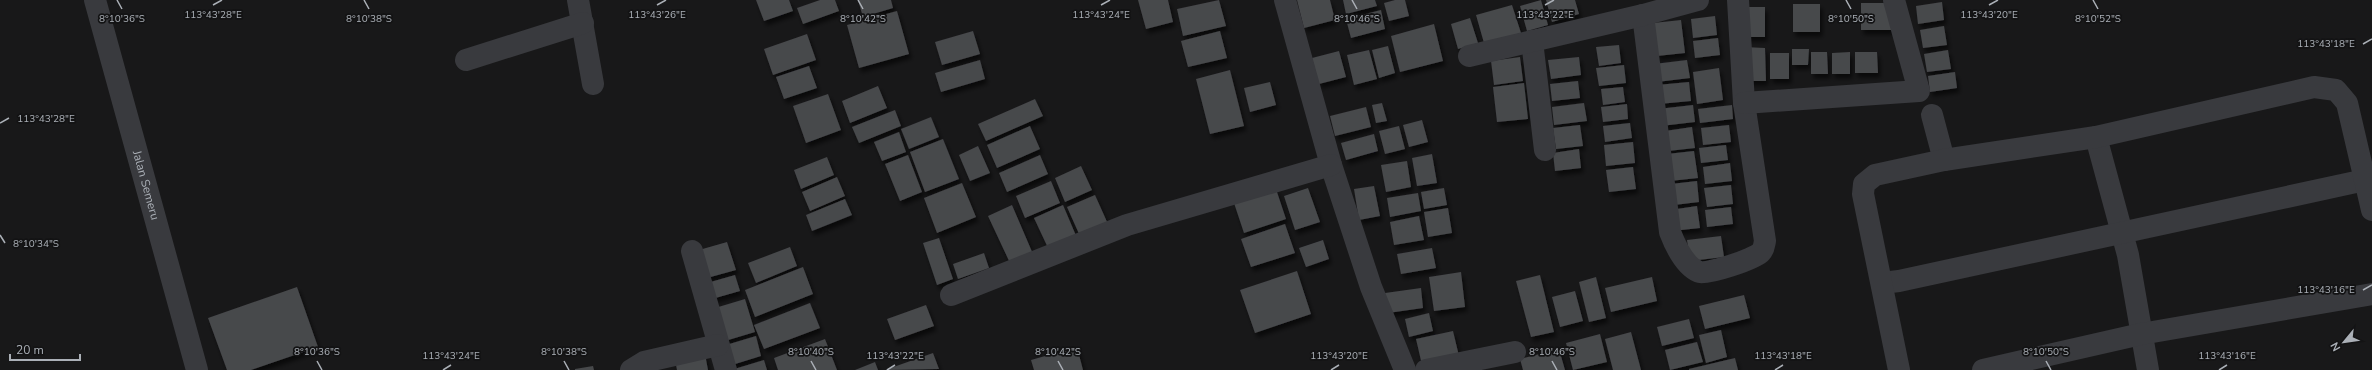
<svg xmlns="http://www.w3.org/2000/svg" width="2372" height="370" viewBox="0 0 2372 370" font-family="'Nunito Sans',sans-serif">
  <style>
    .building { fill: #47484b; filter: url(#shadow) }
    .lines { fill: none; stroke-linecap: round; stroke-linejoin: round }
    .minor { stroke: #393a3e; stroke-width: 22 }
    .ticks { fill: none; stroke: #abb0b7; stroke-width: 1.5 }
    .labels { text-anchor: middle; stroke-width: 3.5; stroke-linejoin: round; paint-order: stroke }
    .street-label { font-size: 12px; fill: #abb0b7; stroke: #131314 }
    .ticks-label { font-size: 10px; text-anchor: middle; fill: #abb0b7; stroke: #131314; stroke-width: 3.5; stroke-linejoin: round; paint-order: stroke }
  </style>
  <defs>
    <filter id="shadow"><feDropShadow dx="2.5" dy="4.5" stdDeviation="2" flood-color="#0009"/></filter>
  </defs>
  <rect width="100%" height="100%" fill="#181819"/>
  <path class="building" d="M756,0H789L793,11L764,21Z
    M820,0H835L839,11L803,24L797,8Z
    M858,0H891L893,8L863,17Z
    M1138,0H1168L1173,22L1146,29Z
    M1219,0L1226,26L1183,36L1177,9Z
    M1297,0H1330L1335,20L1304,28Z
    M1343,0H1375L1377,6L1346,14Z
    M1395,0H1405L1409,16L1389,21L1384,3Z
    M1541,0L1548,25L1527,31L1520,6Z
    M1546,0H1575L1579,14L1552,22Z
    M1942,2L1944,20L1918,24L1916,6Z
    M1861,3H1891V30H1861Z
    M1793,4H1820V32H1793Z
    M1512,5L1521,33L1484,43L1476,15Z
    M1741,7H1765V37H1741Z
    M1381,10L1385,29L1351,38L1346,19Z
    M897,11L909,54L859,68L847,25Z
    M1715,16L1717,35L1693,38L1691,19Z
    M1470,18L1478,43L1458,49L1451,24Z
    M1681,20L1685,53L1657,56L1653,23Z
    M1434,24L1443,61L1400,72L1391,36Z
    M1944,26L1947,45L1923,48L1920,30Z
    M973,31L980,54L942,65L935,42Z
    M1220,31L1227,58L1188,67L1181,41Z
    M807,34L816,60L773,75L764,49Z
    M1718,38L1720,55L1695,58L1693,41Z
    M1619,45L1621,63L1599,66L1596,47Z
    M1388,46L1395,73L1379,78L1372,50Z
    M1744,47L1765,48L1766,81H1744Z
    M1792,49H1809L1808,65H1792Z
    M1369,50L1377,79L1354,85L1347,55Z
    M1948,50L1951,69L1927,72L1924,54Z
    M1339,51L1346,77L1319,84L1312,58Z
    M1811,52H1827L1828,74H1811Z
    M1850,52V74H1832V53Z
    M1855,52H1877L1878,73H1855Z
    M1770,53H1789V79H1770Z
    M1520,57L1523,81L1494,85L1491,61Z
    M1579,57L1581,75L1551,79L1548,60Z
    M980,60L985,79L941,92L935,73Z
    M1687,60L1690,78L1657,82L1654,64Z
    M1624,65L1626,83L1599,86L1596,68Z
    M809,66L817,88L784,99L776,77Z
    M1719,68L1723,100L1697,104L1693,72Z
    M1230,70L1244,126L1210,134L1196,79Z
    M1955,72L1957,88L1930,92L1928,76Z
    M1578,81L1580,98L1552,101L1550,84Z
    M1270,82L1276,105L1250,112L1244,88Z
    M1689,82L1691,101L1659,104L1657,85Z
    M1524,83L1528,119L1497,122L1493,87Z
    M878,86L887,108L850,123L842,101Z
    M1623,87L1625,102L1603,105L1601,89Z
    M828,94L841,130L806,143L793,106Z
    M1035,99L1043,116L986,141L978,124Z
    M1382,103L1387,121L1376,123L1372,105Z
    M1584,103L1587,121L1554,125L1552,107Z
    M1627,104L1628,119L1603,122L1601,107Z
    M1693,105L1695,122L1661,126L1658,109Z
    M1732,105L1733,119L1700,123L1698,109Z
    M1366,107L1371,127L1335,136L1330,116Z
    M895,110L901,126L859,143L852,127Z
    M931,117L939,137L909,149L901,129Z
    M1422,120L1428,142L1409,147L1403,125Z
    M1630,123L1632,138L1605,142L1603,126Z
    M1580,125L1583,146L1556,149L1553,128Z
    M1729,125L1731,142L1703,145L1701,128Z
    M1030,126L1040,149L997,168L987,145Z
    M1399,126L1405,149L1385,154L1379,131Z
    M1692,127L1695,148L1668,151L1665,131Z
    M899,132L906,152L882,161L874,142Z
    M1374,134L1378,151L1346,160L1341,143Z
    M943,139L959,179L925,192L910,152Z
    M1633,142L1635,163L1606,166L1604,145Z
    M1726,145L1728,160L1701,163L1699,148Z
    M978,146L990,173L970,181L959,155Z
    M1579,149L1581,168L1555,171L1553,153Z
    M1694,151L1698,178L1670,181L1667,154Z
    M1432,154L1437,183L1417,186L1412,158Z
    M908,155L922,192L900,201L885,164Z
    M1040,155L1048,174L1007,192L999,173Z
    M827,157L834,175L801,189L794,170Z
    M1407,161L1411,187L1386,192L1381,165Z
    M1730,163L1732,181L1705,184L1703,167Z
    M1081,166L1092,190L1065,202L1055,178Z
    M1633,167L1636,189L1609,192L1606,170Z
    M837,177L845,196L810,211L802,192Z
    M1051,181L1060,203L1025,218L1016,196Z
    M1697,181L1699,202L1674,205L1671,184Z
    M962,183L976,217L937,233L924,198Z
    M1731,185L1733,204L1707,207L1704,188Z
    M1374,186L1380,216L1359,220L1354,189Z
    M1308,188L1320,222L1295,230L1284,196Z
    M1444,188L1447,205L1424,209L1421,192Z
    M1276,189L1286,219L1244,233L1234,203Z
    M1418,193L1421,211L1390,217L1387,198Z
    M1095,195L1108,224L1080,236L1067,207Z
    M845,199L852,215L812,231L806,215Z
    M1012,205L1033,254L1010,263L988,216Z
    M1063,205L1077,238L1049,250L1034,218Z
    M1697,206L1700,228L1672,231L1670,210Z
    M1731,207L1733,224L1707,227L1705,210Z
    M1448,208L1452,233L1428,237L1424,212Z
    M1419,216L1424,240L1394,245L1390,222Z
    M1285,224L1295,253L1251,267L1241,239Z
    M1721,236L1724,257L1690,261L1687,240Z
    M939,238L953,279L937,285L923,243Z
    M1323,240L1329,259L1306,267L1299,248Z
    M727,242L736,270L707,278L699,250Z
    M790,247L797,266L756,283L748,263Z
    M1432,248L1436,268L1401,274L1397,254Z
    M984,253L989,268L958,279L953,264Z
    M803,267L813,294L755,317L745,290Z
    M1297,271L1311,314L1255,333L1240,290Z
    M1461,272L1465,307L1434,311L1429,277Z
    M735,275L740,291L712,299L707,283Z
    M1540,275L1554,332L1531,337L1516,281Z
    M1596,277L1606,318L1589,322L1579,282Z
    M1652,277L1657,301L1611,312L1605,288Z
    M297,287L318,347L251,370H227L208,318Z
    M1421,288L1423,308L1388,313L1385,293Z
    M1575,291L1583,321L1560,327L1552,297Z
    M1744,295L1750,318L1705,329L1699,306Z
    M745,299L755,332L725,341L715,308Z
    M810,303L820,328L764,349L754,325Z
    M926,305L934,326L895,340L887,319Z
    M1429,313L1433,331L1409,337L1405,319Z
    M1689,319L1694,338L1662,346L1657,327Z
    M1721,330L1727,357L1706,363L1699,335Z
    M1453,331L1459,356L1422,365L1416,339Z
    M1631,332L1641,370H1613L1605,339Z
    M1600,334L1607,362L1573,370L1566,343Z
    M756,336L761,356L732,365L726,345Z
    M825,339L837,370H778L774,358Z
    M1697,342L1703,362L1670,370L1665,350Z
    M1077,347L1083,370H1034L1031,360Z
    M1559,349L1565,370H1523L1520,359Z
    M933,353L939,369L885,370Z
    M705,354L708,370H677L675,360Z
    M1735,358L1738,370H1689V369Z
    M764,360L767,370H731Z
    M875,362L878,370H855Z
    M593,366L594,370H575V369Z"/>
  <g class="lines">
    <g class="minor">
      <path id="s1" d="M95,0L197,370"/>
      <path d="M578,0L593,84"/>
      <path d="M1285,0L1331,165L1371,287L1405,370"/>
      <path d="M1643,15L1670,232C1675,245 1685,266 1699,272C1706,275 1755,259 1761,252C1764,249 1764,245 1765,241L1744,103L1738,0"/>
      <path d="M1532,41L1545,150"/>
      <path d="M1469,56L1643,15L1698,0"/>
      <path d="M466,60L583,23"/>
      <path d="M1744,103L1919,91L1894,0"/>
      <path d="M1932,115L1944,160"/>
      <path d="M2096,137L2128,255L2148,370"/>
      <path d="M692,251L726,370"/>
      <path d="M1882,283L1899,281L2365,180"/>
      <path d="M951,295L1127,225L1331,165"/>
      <path d="M631,370L644,362L718,345"/>
      <path d="M1426,370L1515,352"/>
      <path d="M1899,370L1863,194L1864,184L1875,175L1944,160L2096,137L2314,87L2336,90L2347,103L2372,210"/>
      <path d="M1983,370L2141,334L2372,294"/>
    </g>
  </g>
  <path class="ticks" d="M117,0L122,9M364,0L369,9M858,0L863,9M1352,0L1357,9M1846,0L1851,9M2093,0L2098,9M213,5L222,0M657,5L666,0M1101,5L1110,0M1545,5L1554,0M1989,5L1998,0M2363,44L2372,39M0,123L9,118M0,235L5,243M2363,290L2372,285M317,361L322,370M564,361L569,370M811,361L816,370M1058,361L1063,370M1552,361L1557,370M2046,361L2051,370M443,370L451,365M887,370L895,365M1331,370L1339,365M1775,370L1783,365M2219,370L2227,365"/>
  <g class="labels">
    <g class="street-label">
      <text dy="4" stroke="none"><textPath href="#s1" startOffset="192">Jalan Semeru</textPath></text>
    </g>
  </g>
  <g class="ticks-label">
    <text x="213" y="18">113°43'28"E</text>
    <text x="657" y="18">113°43'26"E</text>
    <text x="1101" y="18">113°43'24"E</text>
    <text x="1989" y="18">113°43'20"E</text>
    <text x="1545" y="18">113°43'22"E</text>
    <text x="122" y="22">8°10'36"S</text>
    <text x="369" y="22">8°10'38"S</text>
    <text x="863" y="22">8°10'42"S</text>
    <text x="1357" y="22">8°10'46"S</text>
    <text x="2098" y="22">8°10'52"S</text>
    <text x="1851" y="22">8°10'50"S</text>
    <text x="2326" y="47">113°43'18"E</text>
    <text x="46" y="122">113°43'28"E</text>
    <text x="36" y="247">8°10'34"S</text>
    <text x="2326" y="293">113°43'16"E</text>
    <text x="317" y="355">8°10'36"S</text>
    <text x="564" y="355">8°10'38"S</text>
    <text x="811" y="355">8°10'40"S</text>
    <text x="1058" y="355">8°10'42"S</text>
    <text x="1552" y="355">8°10'46"S</text>
    <text x="2046" y="355">8°10'50"S</text>
    <text x="451" y="359">113°43'24"E</text>
    <text x="895" y="359">113°43'22"E</text>
    <text x="1339" y="359">113°43'20"E</text>
    <text x="1783" y="359">113°43'18"E</text>
    <text x="2227" y="359">113°43'16"E</text>
  </g>
  <g transform="translate(2344 342) rotate(241)" stroke="#131314" stroke-width="3" paint-order="stroke">
  <path d="M0-3L7 15L0 10L-7 15Z" fill="#abb0b7"/>
  <text y="-6" font-size="11" font-weight="bold" text-anchor="middle" fill="#abb0b7">N</text>
  </g>
  <path d="M10 354v6h70v-6" fill="none" stroke="#abb0b7" stroke-width="2"/>
  <text x="16" y="354" font-size="12" fill="#abb0b7" stroke="#131314" stroke-width="3" paint-order="stroke">20 m</text>
</svg>
